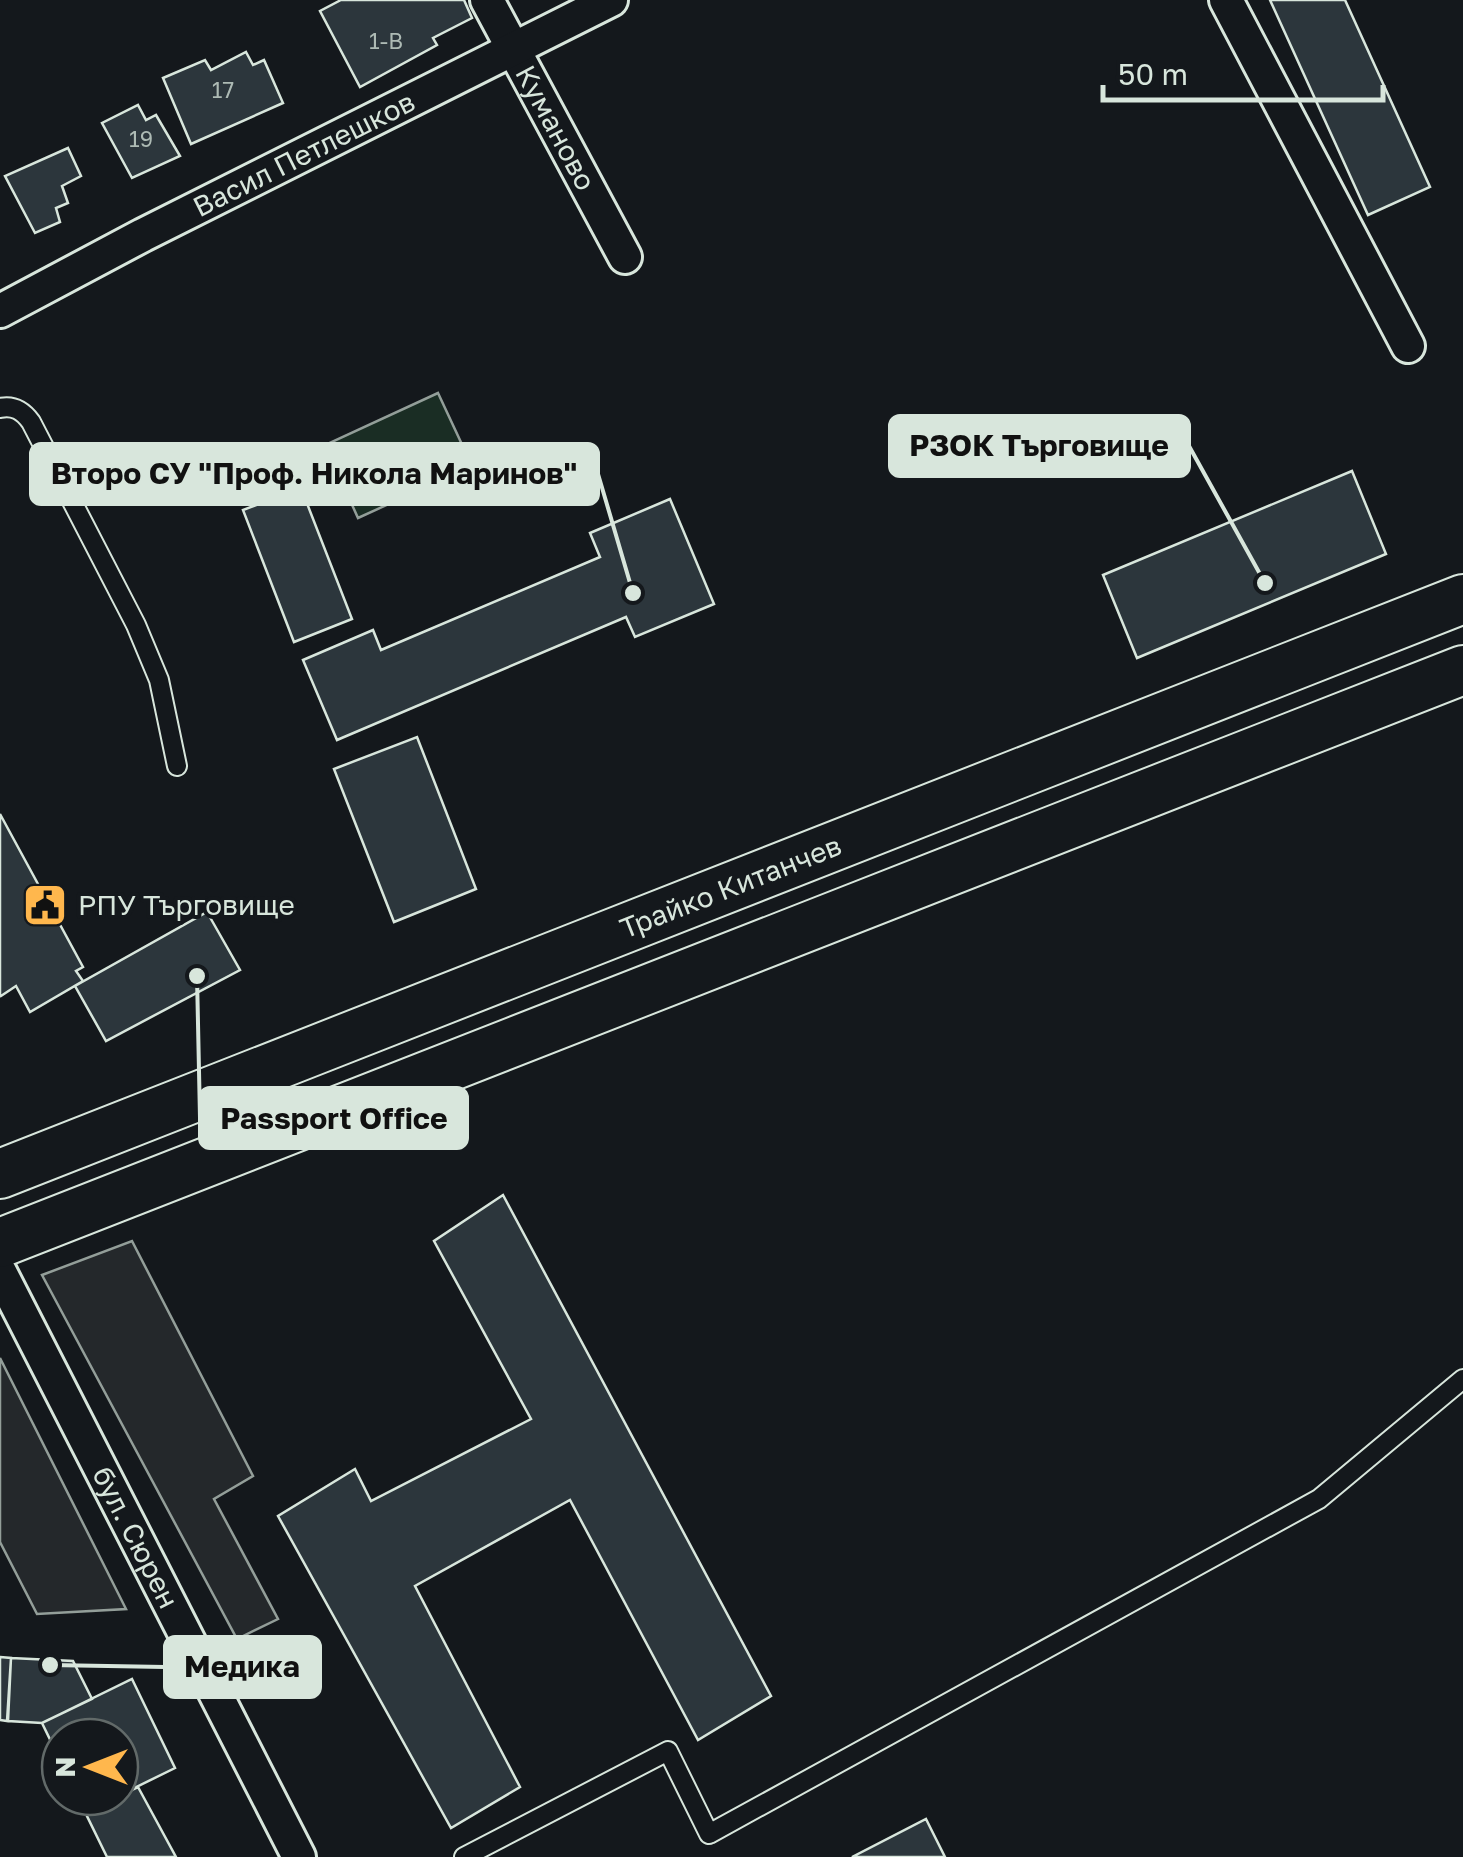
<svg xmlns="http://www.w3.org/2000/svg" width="1463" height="1857" viewBox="0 0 1463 1857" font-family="'Golos Text',sans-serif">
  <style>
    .green { fill: #1a2d24; stroke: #939e99; stroke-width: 2.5 }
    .parking { fill: #24282b; stroke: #939e99; stroke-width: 2.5 }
    .building { fill: #2c363c; stroke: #d8e6dc; stroke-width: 2.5 }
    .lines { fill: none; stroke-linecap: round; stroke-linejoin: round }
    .lane-casing { stroke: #d8e6dc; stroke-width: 22 }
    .street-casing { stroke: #d8e6dc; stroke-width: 38 }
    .secondary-casing { stroke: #d8e6dc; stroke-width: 52 }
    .lane { stroke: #14181c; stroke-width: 18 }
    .street { stroke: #14181c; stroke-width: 32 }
    .secondary { stroke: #14181c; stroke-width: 48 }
    .labels { text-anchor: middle; stroke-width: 8; stroke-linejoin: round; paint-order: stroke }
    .number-label { font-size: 22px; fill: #adbab4 }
    .street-label { font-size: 28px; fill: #d8e6dc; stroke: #14181c }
    .poi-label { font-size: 28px; fill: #d8e6dc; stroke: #14181c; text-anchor: start }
    .leader { fill: none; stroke: #d8e6dc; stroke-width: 4 }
    .callout-dot { fill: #d8e6dc; stroke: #14181c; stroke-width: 4 }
    .callout { fill: #d8e6dc; stroke: #d8e6dc; stroke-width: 4 }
    .callout-label { font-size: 30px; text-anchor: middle; font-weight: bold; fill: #111 }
  </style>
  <rect width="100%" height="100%" fill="#14181c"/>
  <path class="green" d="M438,393L472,466L358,518L325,445Z"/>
  <path class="parking" d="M132,1241L253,1476L214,1499L278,1619L237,1639L42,1275Z
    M0,1358L126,1609L37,1614L0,1542Z"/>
  <path class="building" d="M341,0H464L472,18L433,38L437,45L360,87L320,11Z
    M1270,0H1345L1430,187L1368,215Z
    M246,52L253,65L264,60L283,103L191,144L163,78L205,60L211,70Z
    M138,105L146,120L156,115L180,156L132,178L102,123Z
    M68,148L81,176L62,186L68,203L56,208L60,222L35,233L5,176Z
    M1352,471L1386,554L1137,658L1103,575Z
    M301,488L352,619L294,642L243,510Z
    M670,499L714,604L635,637L626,617L337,740L303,660L373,630L381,650L600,557L590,533Z
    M417,737L476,889L394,922L334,769Z
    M0,814L83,967L76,971L83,981L30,1012L16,986L1,996L0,994Z
    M207,912L240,970L106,1041L75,986Z
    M503,1195L771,1696L698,1740L570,1500L415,1586L520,1787L451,1828L278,1516L355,1469L371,1501L531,1419L434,1241Z
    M0,1657L11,1658L7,1721L0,1720Z
    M11,1658L73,1661L92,1699L42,1723L8,1721Z
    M132,1679L175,1768L120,1795V1737H60V1760L42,1723Z
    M138,1787L176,1857H107L85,1812Z
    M78,1797H117L85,1812Z
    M926,1819L945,1857H852Z"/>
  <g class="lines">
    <g class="lane-casing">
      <path id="lane" d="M0,408C14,405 23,411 31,422L136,625L159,680L177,766
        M464,1857L668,1751L709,1834L1319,1499L1463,1379"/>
    </g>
    <g class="street-casing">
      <g id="street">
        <path id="s1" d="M487,0L625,257"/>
        <path d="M1226,0L1408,346"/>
        <path id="s2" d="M0,311L143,235L611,0"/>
        <path id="s3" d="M0,1272L299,1857"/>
      </g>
    </g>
    <g class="secondary-casing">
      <g id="secondary">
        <path id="s4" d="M0,1174L1463,599"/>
        <path d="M0,1243L1463,670"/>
      </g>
    </g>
    <use href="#lane" class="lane"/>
    <use href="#street" class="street"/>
    <use href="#secondary" class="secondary"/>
  </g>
  <defs>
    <g id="civic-square" transform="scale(2.25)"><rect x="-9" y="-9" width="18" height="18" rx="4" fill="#ffb74d" stroke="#14181c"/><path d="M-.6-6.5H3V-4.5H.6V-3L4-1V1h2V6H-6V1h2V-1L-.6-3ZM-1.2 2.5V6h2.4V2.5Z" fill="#111"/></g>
  </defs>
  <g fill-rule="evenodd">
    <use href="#civic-square" x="45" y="905"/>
  </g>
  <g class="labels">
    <g class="number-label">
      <text x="386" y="49">1-В</text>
      <text x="223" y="98">17</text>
      <text x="141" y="147">19</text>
    </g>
    <g class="street-label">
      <text dy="10" stroke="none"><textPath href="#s1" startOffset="145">Куманово</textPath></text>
      <text dy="10" stroke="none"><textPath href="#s2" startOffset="342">Васил Петлешков</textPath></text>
      <text dy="10" stroke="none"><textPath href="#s4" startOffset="785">Трайко Китанчев</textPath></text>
      <text dy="10" stroke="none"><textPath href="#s3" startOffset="298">бул. Сюрен</textPath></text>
    </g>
    <g class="poi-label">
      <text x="78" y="915">РПУ Търговище</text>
    </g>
  </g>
  <path class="leader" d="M1265 583L1189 446M633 593L598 474M197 976L200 1118M50 1665L165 1667"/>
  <g class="callout-dot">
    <circle cx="1265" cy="583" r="10"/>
    <circle cx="633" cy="593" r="10"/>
    <circle cx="197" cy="976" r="10"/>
    <circle cx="50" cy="1665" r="10"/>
  </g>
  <g class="callout">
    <rect x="890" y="416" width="299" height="60" rx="10"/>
    <rect x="31" y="444" width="567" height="60" rx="10"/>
    <rect x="200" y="1088" width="267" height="60" rx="10"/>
    <rect x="165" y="1637" width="155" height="60" rx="10"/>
  </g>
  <g class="callout-label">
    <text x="1039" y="456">РЗОК Търговище</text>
    <text x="314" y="484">Второ СУ "Проф. Никола Маринов"</text>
    <text x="334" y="1129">Passport Office</text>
    <text x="242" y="1677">Медика</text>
  </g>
  <g transform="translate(90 1767) rotate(270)"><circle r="48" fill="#14181c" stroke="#626a69" stroke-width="2.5"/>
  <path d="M0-8L18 38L0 25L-18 38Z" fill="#ffb74d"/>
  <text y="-15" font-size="28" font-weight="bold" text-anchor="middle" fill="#d8e6dc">N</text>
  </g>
  <path d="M1103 85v15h280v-15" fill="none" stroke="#d8e6dc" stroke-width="5"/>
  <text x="1118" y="85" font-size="30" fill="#d8e6dc" stroke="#14181c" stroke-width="8" paint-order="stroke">50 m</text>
</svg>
